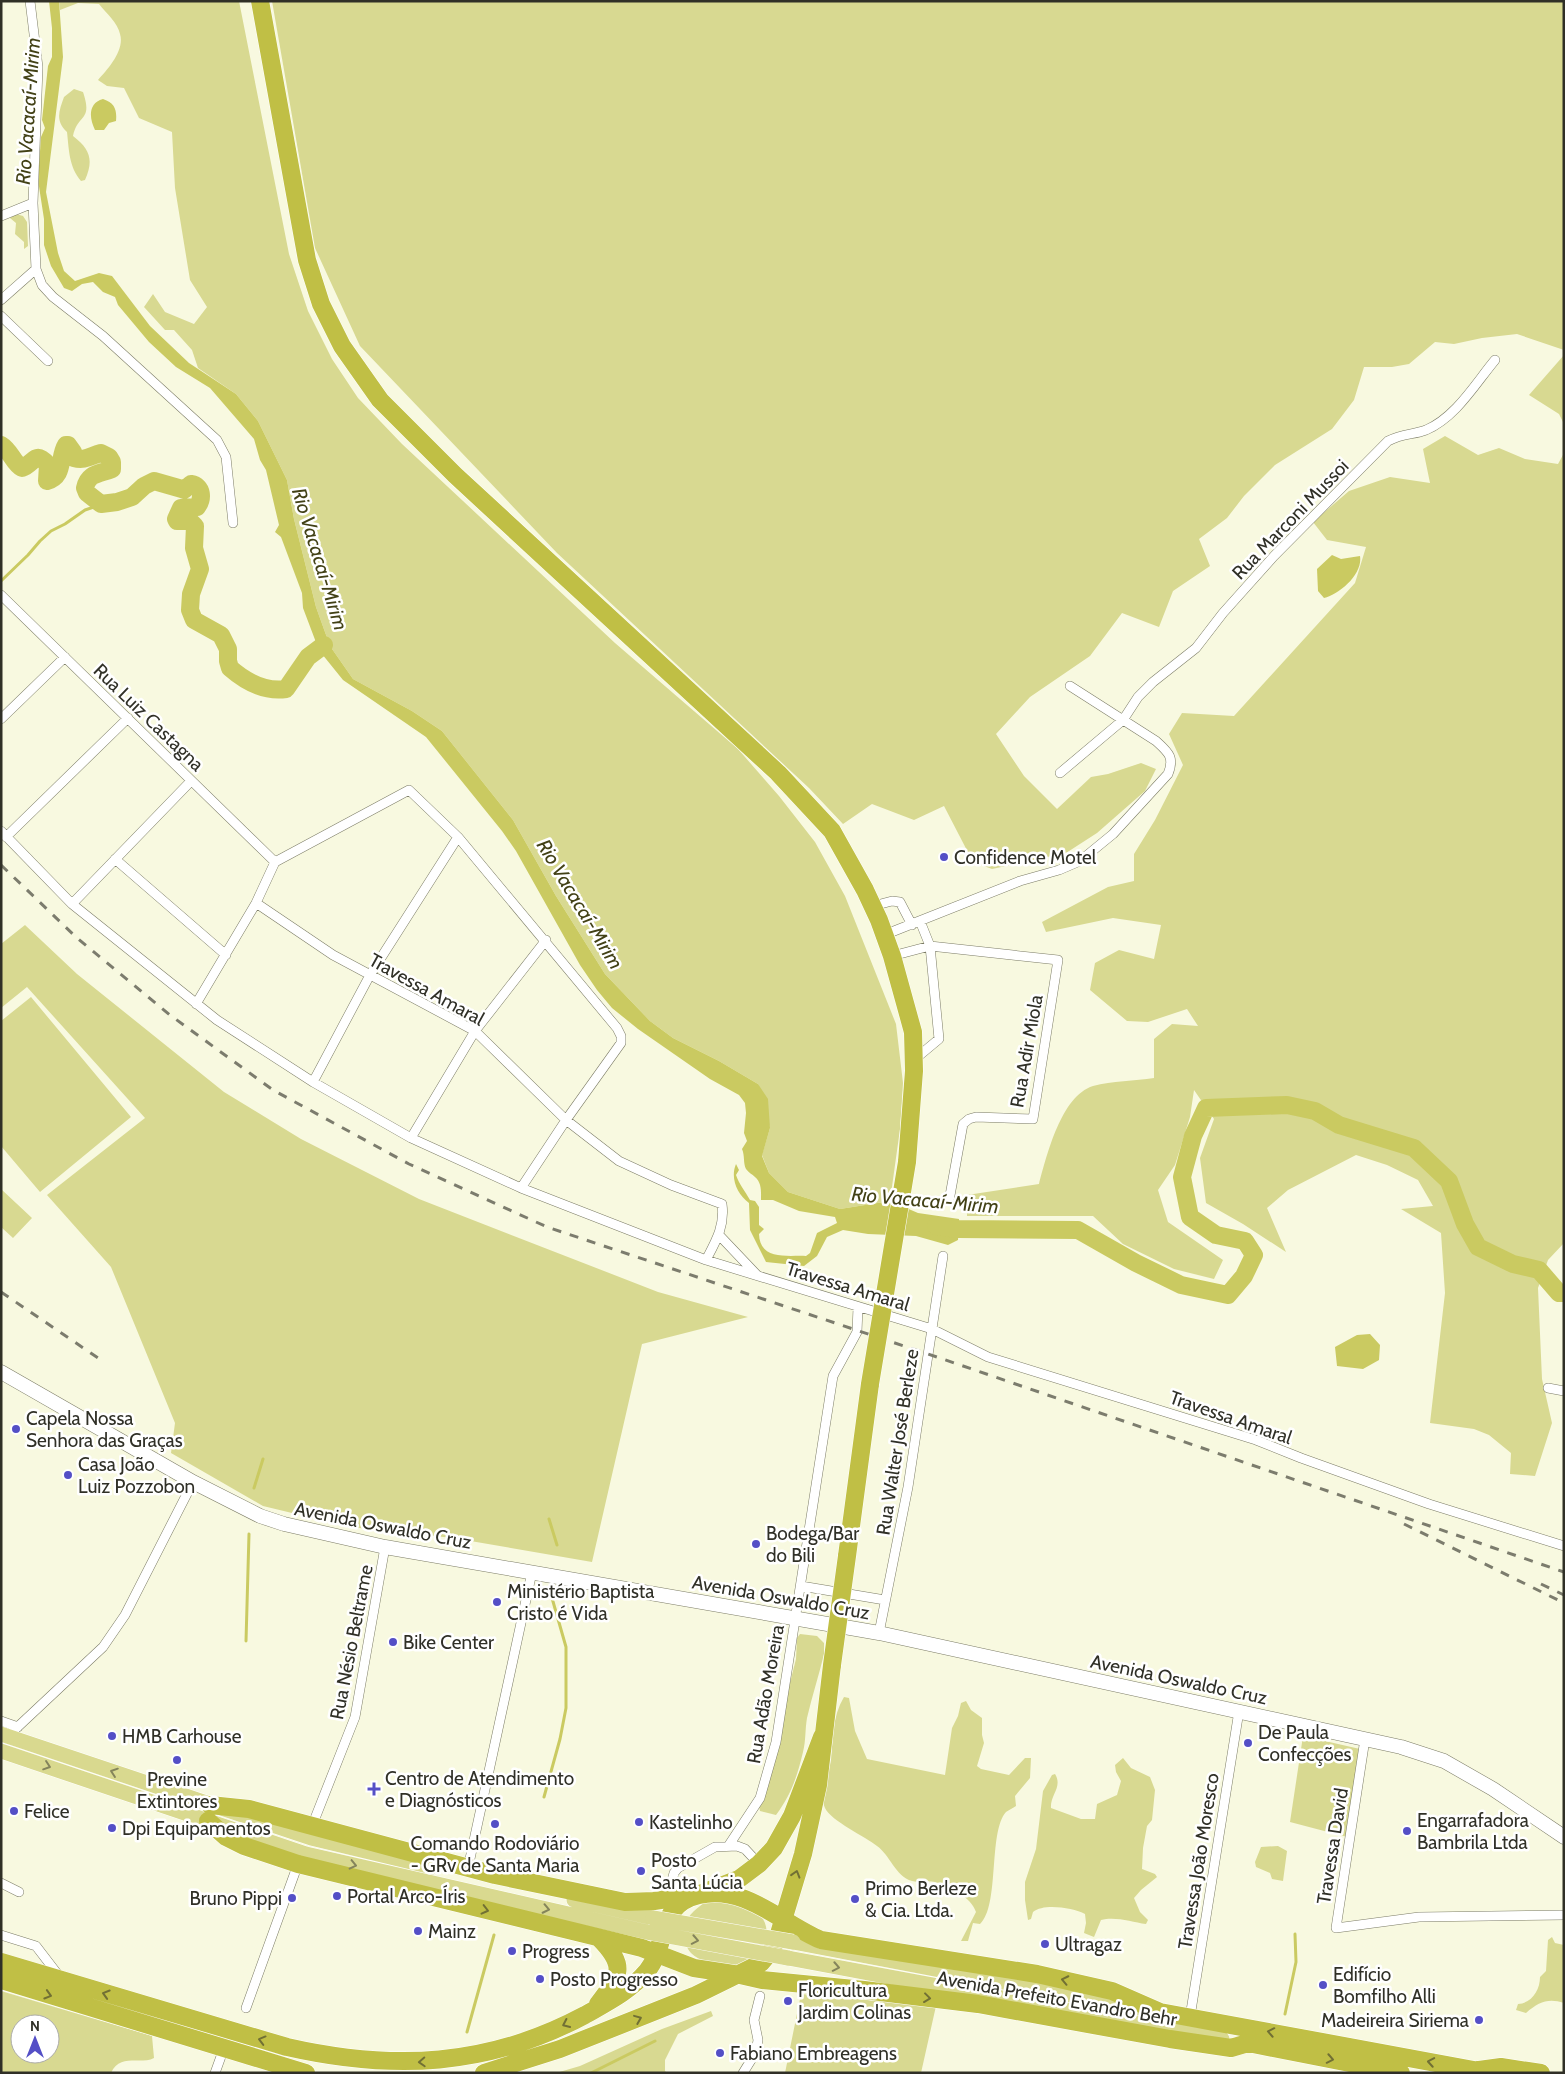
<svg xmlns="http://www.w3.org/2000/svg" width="1565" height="2074" viewBox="0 0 1565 2074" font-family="Cabin,sans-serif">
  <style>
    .green { fill: #d8d991; fill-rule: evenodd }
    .water { fill: #caca61 }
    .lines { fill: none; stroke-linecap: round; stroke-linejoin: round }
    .stream { stroke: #caca61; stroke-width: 3 }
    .river { stroke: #caca61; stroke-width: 18 }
    .street-casing { stroke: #7c7c66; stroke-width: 10 }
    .secondary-casing { stroke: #7c7c66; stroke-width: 15 }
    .primary-casing { stroke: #fff; stroke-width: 16 }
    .highway-casing { stroke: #fff; stroke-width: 19 }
    .street { stroke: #fff; stroke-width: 9 }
    .secondary { stroke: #fff; stroke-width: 14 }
    .primary { stroke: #d9d98f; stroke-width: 15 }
    .highway { stroke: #c0bf45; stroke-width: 18 }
    .rail { stroke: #7c7c6d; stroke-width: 3; stroke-dasharray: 9 9; stroke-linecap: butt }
    .primary-bridge-casing { stroke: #fff; stroke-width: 16; stroke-linecap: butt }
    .highway-bridge-casing { stroke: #fff; stroke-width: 19; stroke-linecap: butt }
    .primary-bridge { stroke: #d9d98f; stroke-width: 15 }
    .highway-bridge { stroke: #c0bf45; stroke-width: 18 }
    .oneway { stroke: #84845b }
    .oneway2 { stroke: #717034 }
    .poi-dot { fill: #544fc6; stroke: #fff; stroke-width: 2 }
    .labels { text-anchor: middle; stroke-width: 5; stroke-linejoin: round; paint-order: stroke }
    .street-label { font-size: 19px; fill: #303027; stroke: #fff }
    .poi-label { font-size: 19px; fill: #303027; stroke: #fff; text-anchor: start }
    .water-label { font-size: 20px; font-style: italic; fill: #424116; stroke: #fff }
  </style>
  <rect width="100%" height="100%" fill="#f8f9e0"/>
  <path class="green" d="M59,1H239L289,254L308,311L332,359L358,398L402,444L615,643L738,749L779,796L815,842L845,896L896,1024L903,1083L900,1129L890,1201L840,1209L788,1192L769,1173L762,1155L770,1128L758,1084L719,1061L673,1038L650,1021L605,974L556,896L513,820L442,731L412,711L353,679L330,646L316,607L294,519L287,480L258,421L236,394L198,368L192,350L174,330H165L144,307L153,294L165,312L194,324L207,307L190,280L175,188L172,132L139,118L124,88L107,86L98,80C108,69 125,50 120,34C118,23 106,13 99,4L78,3L60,10Z
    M272,1H1564V350L1517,334L1482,338L1454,344L1435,342L1409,364L1392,367H1364L1354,400L1332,429L1275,465L1244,496L1227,518L1199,539L1210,566L1173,591L1159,627L1122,613L1090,656L1030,697L996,734L1024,776L1057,809L1091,777L1108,774L1141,763L1156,769L1145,791L1097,833L1066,853L992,869L973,862L944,806L914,820L872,804L843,824L809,788L557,553L360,346L315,248Z
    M74,89L83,92C93,122 78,113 73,136C90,149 94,160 85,180L81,181C69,167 69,150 67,132C55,121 59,111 64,97Z
    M16,214L23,216L27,222L28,246L24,249V242L15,234L16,223L10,218Z
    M1564,355V424L1559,414L1529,395Z
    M1445,436L1478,455L1499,448L1525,459L1558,464L1564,453V1243L1548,1260L1538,1288L1542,1379L1552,1423L1535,1476L1510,1474L1511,1453L1489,1435L1474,1429L1430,1423L1445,1293L1441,1233L1401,1209L1433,1206L1418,1180L1387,1165L1356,1155L1288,1190L1267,1208L1286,1252L1243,1224L1206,1203L1200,1158L1214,1119L1194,1090L1190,1117L1175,1165L1158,1190L1168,1222L1223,1260L1214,1279L1174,1269L1123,1244L1093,1216H967V1195L1039,1184C1047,1155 1061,1096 1093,1086C1112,1081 1135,1081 1154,1078V1039L1172,1024L1198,1026L1187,1009L1148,1022L1127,1021L1090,990L1095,963L1119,950L1154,959L1161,925L1113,918L1046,932L1042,922L1108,887L1134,881V854L1155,820L1183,765L1169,734L1182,713L1234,716L1355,583L1366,547L1327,540L1313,522L1349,491L1390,477L1430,483L1423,449Z
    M25,925L77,974L224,1092L301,1139L419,1199L658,1292L748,1317L642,1344L592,1562L453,1538L350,1527L263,1506L171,1453L175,1423L111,1267L47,1195L145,1118L27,987L1,1008V944Z
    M31,997L131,1117L40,1192L1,1146V1021Z
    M1,1189L32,1218L13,1238L1,1227Z
    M800,1634L817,1636L824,1643V1654C819,1675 812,1696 807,1718C805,1729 806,1741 803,1752C797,1777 791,1795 776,1815L760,1811L759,1806L796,1659L797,1638Z
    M844,1697L849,1698L855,1731L867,1759L945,1775L952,1728L958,1716L961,1703L966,1701L971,1710L982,1718V1735L984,1743L977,1766L981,1769L1009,1775L1025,1758H1031L1030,1778L1015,1796L1016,1806C1013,1808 1009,1810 1006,1812C988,1832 1000,1906 980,1924L973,1923L968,1941H961L976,1912C971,1897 950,1886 935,1882C927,1880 919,1883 912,1881C895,1876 890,1855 877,1846C866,1837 831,1821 825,1808C818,1793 829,1775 831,1760C833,1738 832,1717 844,1697Z
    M1303,1736L1360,1749L1347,1837L1290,1822Z
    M1123,1758L1131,1768L1150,1777L1155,1790L1152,1820L1147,1826L1143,1848L1142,1869L1155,1874L1157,1877L1141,1890L1134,1898L1140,1912L1148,1920L1146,1924C1132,1922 1115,1916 1101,1920L1094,1937L1084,1933L1086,1923L1085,1914C1073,1908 1044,1903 1033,1912L1031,1919L1028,1920L1025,1900V1882L1036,1849L1043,1791L1052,1775L1055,1774C1063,1787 1050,1795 1051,1808L1081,1819H1095L1097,1804L1117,1795L1121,1781L1116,1772L1115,1765Z
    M1278,1846L1287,1851L1283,1881L1272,1879L1270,1873L1256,1867L1255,1862L1261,1847Z
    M706,1902C722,1902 754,1904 763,1919C768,1927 767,1938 766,1946C761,1951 755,1959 749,1962C743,1966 730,1965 723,1964C711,1963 699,1961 691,1953C688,1950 687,1947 686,1943C679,1924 691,1911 706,1902Z
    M1552,1937L1555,1943L1564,1945V2003C1548,1998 1539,2002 1526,2013L1516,2010L1518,2004C1532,2003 1540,1990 1540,1977L1546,1971L1548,1940Z
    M1,1991L152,2036L154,2058C141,2065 120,2053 111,2073H1ZM20,2024H50V2054H20Z
    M801,1994L936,2006L921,2073H785Z
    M711,2011L713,2016L678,2034L665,2060V2071L667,2073H556L580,2066L662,2029Z"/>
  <path class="water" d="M49,1H59L63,57L46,192L58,253L64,271L75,281L99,273L112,276L150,326L189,363L236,394L258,421L287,480L294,519L316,607L330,646L353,679L412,711L442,731L513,820L556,896L605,974L650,1021L673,1038L719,1061L758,1084L768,1099L770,1128L762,1156L769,1173L788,1192L840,1209L890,1201L918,1213L959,1219L958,1240L948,1245L916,1236L868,1234L843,1230L827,1237L817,1256L804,1266L766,1262L750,1230L749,1203C737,1194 730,1178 736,1164L739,1170L736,1175C739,1184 745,1191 750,1200L755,1201L759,1207V1225L764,1229L759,1234C760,1261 787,1255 806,1256L810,1253L817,1233L837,1223L835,1217L799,1211L773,1200H761C761,1192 762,1183 755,1177C752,1174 749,1173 746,1169C743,1163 745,1156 742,1149L747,1141L744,1133L746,1113L745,1103L739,1095L710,1079L638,1029L612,1008L597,990L580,965L516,851L502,831L426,737L343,680L322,654H315L317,645L303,608L302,593L281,537L275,532L279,525L266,470L260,460L254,439L210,388L176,367L149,342L118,305L115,297L103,292L93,282L82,284L72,291L64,288L51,266L44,245V219L38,180L41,137L45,128L42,120L48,66L52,57V28Z
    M103,99C115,103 117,110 116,121L109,123L104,130H95C89,118 88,103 103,99Z
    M1332,555L1341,559L1360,556C1363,574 1340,594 1324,598L1318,591L1317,569Z
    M1370,1334L1380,1345L1379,1360L1363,1369L1337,1366L1335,1347L1357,1335Z"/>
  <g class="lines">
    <path class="stream" d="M1,581L28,555L40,541L51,531L65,524L85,510L106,503
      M254,1488L263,1459
      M549,1519L557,1545
      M246,1641L249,1534
      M544,1797L560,1739L566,1708V1647L552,1598
      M1285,2014L1296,1962L1295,1934
      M467,2032L494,1935
      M591,2073L655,2041"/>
    <path class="river" d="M1,445C11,451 13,463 22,468C34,464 35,449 48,465L47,481C65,476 58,458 66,445H68L73,452L74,458C85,461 90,456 101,453L109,457L112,462V469C99,474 88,473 85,488L87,493L101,504L117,502L132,497L144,486L154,481L182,489L184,490L191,484C203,486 203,499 197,507L181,508L176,519L177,521H190L195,526L194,548L200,569L191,594L190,610L194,620L221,635L228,649V661L230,668C246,682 265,692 286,689L308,657L324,645
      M936,1226L958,1229L1078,1230L1136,1263L1181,1285L1228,1295L1244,1276L1254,1255L1245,1241L1216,1235L1190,1217L1182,1177L1193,1136L1206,1108L1287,1105L1315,1111L1339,1125L1414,1148L1449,1181L1465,1224L1478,1247L1513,1264L1539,1270L1559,1293H1564"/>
    <g class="street-casing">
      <path id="street" d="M30,1L38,67L33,203L36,269L42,285L53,297L103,336L217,440L226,457L233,523
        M1,216L33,203
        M1,300L36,269
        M1,316L48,361
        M1,595L275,862
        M1,719L65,657
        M1060,773L1123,720L1138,697L1153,682L1196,648L1223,613L1274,556L1388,441C1403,433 1413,435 1426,430C1456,417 1475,384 1495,360
        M1,831L72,904L217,1020L313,1082L411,1138L521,1188L706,1260L932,1329L988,1357L1256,1440L1301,1458L1429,1504L1564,1546
        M6,837L128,718
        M115,859L226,955
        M256,903L333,955L475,1031L566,1120L619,1161L671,1185L722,1204C725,1226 716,1241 706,1260
        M72,904L191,781
        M873,906L892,901L900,902L912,925
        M884,935L1020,881L1059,870L1080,861L1113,834L1168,774C1175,757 1168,752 1156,741L1070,686
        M892,956L930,946L1058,960L1033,1119L976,1117L969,1119L963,1124L949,1201
        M196,1004L256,903L275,862L409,790L458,837L617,1028L621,1036V1043L566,1120L521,1188
        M915,1059L939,1039L930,946L920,921
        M313,1082L370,975L458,837
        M411,1138L475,1031L546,940
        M719,1235L757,1275
        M1548,1388L1564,1391
        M801,1586L885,1600
        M879,1633L908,1487L943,1256
        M1,1721L18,1727
        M8,1736L103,1647L125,1615L193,1482
        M1365,1739L1336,1928L1419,1917L1564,1915
        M312,1826L355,1717L385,1547
        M729,1845L760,1798L776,1742L833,1376L857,1332L858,1307
        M468,1868L532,1572
        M1,1883L19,1892
        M667,1899L674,1873L678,1868L715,1847L737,1846L745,1849L759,1864
        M1,1935L36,1946L59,1976
        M246,2008L298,1864
        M1190,2017L1239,1711
        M215,2073L224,2048
        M743,2073L756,2052L758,2040L754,2020L760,1996"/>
    </g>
    <g class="secondary-casing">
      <path id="secondary" d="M1,1372L193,1482L260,1516L284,1524L385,1547L879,1633L1401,1747L1444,1761L1493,1789L1564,1837"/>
    </g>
    <g class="primary-casing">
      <path id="primary" d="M1,1734L311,1838L432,1867
        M1,1751L306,1854L647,1932
        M574,1900L653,1918
        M793,1942L1139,2008
        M788,1958L1222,2039"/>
    </g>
    <g class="highway-casing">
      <path id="highway" d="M260,1L307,260L321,304L342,346L380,400L455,475L778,773L832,831L865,890L879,920L892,956L913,1032L914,1071L907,1162
        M847,1556L870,1384
        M210,1805L249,1809L495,1875L625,1902L654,1901L700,1894L739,1879L759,1864L774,1848L792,1816L822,1737
        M208,1821L226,1837L244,1846L298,1864L642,1948L694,1968L740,1975L762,1980L864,1990L978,2004L1170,2039L1231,2048L1248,2043L1401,2073
        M1,1962L287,2047C393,2071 488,2067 585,2015C608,2002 630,1991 647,1971C669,1944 656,1905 699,1895C745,1884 782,1924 821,1940L1037,1974L1112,1991L1160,2012L1490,2073
        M1,1980L306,2073
        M598,2004C620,1975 627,1967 600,1939
        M1479,2070L1501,2067L1541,2073
        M484,2073L560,2049L696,1995L761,1963L771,1951L778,1937L803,1854L818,1785L832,1665"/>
    </g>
    <use href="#street" class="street"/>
    <use href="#secondary" class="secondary"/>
    <use href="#primary" class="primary"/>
    <use href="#highway" class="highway"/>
    <path class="rail" d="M1,865L77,938L170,1015L273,1090L409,1164L547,1227L928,1354L1564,1572
      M1,1292L101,1360
      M1404,1524L1564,1603
      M1541,1584L1564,1595"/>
    <g class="primary-bridge-casing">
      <path id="primary-bridge" d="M653,1918L793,1942
        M647,1932L788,1958"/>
    </g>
    <g class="highway-bridge-casing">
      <path id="highway-bridge" d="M870,1384L907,1162
        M832,1665L847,1556"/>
    </g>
    <use href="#primary-bridge" class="primary-bridge"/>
    <use href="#highway-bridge" class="highway-bridge"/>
  </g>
  <defs><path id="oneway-chevron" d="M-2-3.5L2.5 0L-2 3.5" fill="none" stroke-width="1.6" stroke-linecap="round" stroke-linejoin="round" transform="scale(1.25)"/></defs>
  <g class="oneway">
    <use href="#oneway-chevron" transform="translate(47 1766) rotate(19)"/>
    <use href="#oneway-chevron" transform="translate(114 1772) rotate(-161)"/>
    <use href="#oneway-chevron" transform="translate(353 1865) rotate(13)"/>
    <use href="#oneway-chevron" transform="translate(546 1909) rotate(12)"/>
    <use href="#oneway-chevron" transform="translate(695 1940) rotate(11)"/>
    <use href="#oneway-chevron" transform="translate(836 1967) rotate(11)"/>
  </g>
  <g class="oneway2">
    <use href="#oneway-chevron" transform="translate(796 1874) rotate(-73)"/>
    <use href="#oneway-chevron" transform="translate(485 1910) rotate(14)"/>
    <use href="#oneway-chevron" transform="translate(1065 1980) rotate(-168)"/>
    <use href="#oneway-chevron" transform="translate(106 1994) rotate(-163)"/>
    <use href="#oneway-chevron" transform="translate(48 1995) rotate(17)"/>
    <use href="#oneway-chevron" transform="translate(927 1998) rotate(7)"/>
    <use href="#oneway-chevron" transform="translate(638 2019) rotate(-22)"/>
    <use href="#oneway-chevron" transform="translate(566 2024) rotate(155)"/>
    <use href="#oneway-chevron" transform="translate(1271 2032) rotate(-169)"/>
    <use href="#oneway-chevron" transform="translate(262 2040) rotate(-165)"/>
    <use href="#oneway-chevron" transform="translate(1330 2059) rotate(11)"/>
    <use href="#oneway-chevron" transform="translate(422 2062) rotate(177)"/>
    <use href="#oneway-chevron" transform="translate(1431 2062) rotate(-170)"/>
  </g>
  <g class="poi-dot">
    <circle cx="944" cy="857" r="5"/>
    <circle cx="16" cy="1429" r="5"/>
    <circle cx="68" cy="1475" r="5"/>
    <circle cx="756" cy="1544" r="5"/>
    <circle cx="497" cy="1602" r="5"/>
    <circle cx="393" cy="1642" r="5"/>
    <circle cx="112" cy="1736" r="5"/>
    <circle cx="1248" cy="1743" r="5"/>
    <circle cx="177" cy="1760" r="5"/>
    <path d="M371.5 1781.5h5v5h5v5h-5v5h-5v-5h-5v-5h5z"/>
    <circle cx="14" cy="1811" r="5"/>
    <circle cx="639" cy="1822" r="5"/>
    <circle cx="495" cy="1824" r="5"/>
    <circle cx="112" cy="1828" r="5"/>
    <circle cx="1407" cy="1831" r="5"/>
    <circle cx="641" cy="1871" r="5"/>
    <circle cx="337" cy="1896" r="5"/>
    <circle cx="292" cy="1898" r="5"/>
    <circle cx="855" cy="1899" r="5"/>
    <circle cx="418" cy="1931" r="5"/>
    <circle cx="1045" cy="1944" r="5"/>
    <circle cx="512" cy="1951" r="5"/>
    <circle cx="540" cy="1979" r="5"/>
    <circle cx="1323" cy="1985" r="5"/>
    <circle cx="788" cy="2001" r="5"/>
    <circle cx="1479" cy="2020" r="5"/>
    <circle cx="720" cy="2053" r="5"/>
  </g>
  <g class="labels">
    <g class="street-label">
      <text transform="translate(1290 519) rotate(-46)" y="7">Rua Marconi Mussoi</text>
      <text transform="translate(149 717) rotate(44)" y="7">Rua Luiz Castagna</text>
      <text transform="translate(427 989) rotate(29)" y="7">Travessa Amaral</text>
      <text transform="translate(1026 1051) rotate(-80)" y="7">Rua Adir Miola</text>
      <text transform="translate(848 1286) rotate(17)" y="7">Travessa Amaral</text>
      <text transform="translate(1231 1417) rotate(19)" y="7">Travessa Amaral</text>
      <text transform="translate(897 1442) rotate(-81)" y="7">Rua Walter José Berleze</text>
      <text transform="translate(383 1525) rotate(11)" y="7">Avenida Oswaldo Cruz</text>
      <text transform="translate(781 1597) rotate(10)" y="7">Avenida Oswaldo Cruz</text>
      <text transform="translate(351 1642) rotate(-79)" y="7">Rua Nésio Beltrame</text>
      <text transform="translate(1179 1679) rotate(12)" y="7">Avenida Oswaldo Cruz</text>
      <text transform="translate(765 1694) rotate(-80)" y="7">Rua Adão Moreira</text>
      <text transform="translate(1332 1846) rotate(-81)" y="7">Travessa David</text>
      <text transform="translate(1198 1861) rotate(-81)" y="7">Travessa João Moresco</text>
      <text transform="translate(1057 1998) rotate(10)" y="7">Avenida Prefeito Evandro Behr</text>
    </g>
    <g class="poi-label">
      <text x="954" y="864">Confidence Motel</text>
      <text x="26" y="1425">Capela Nossa<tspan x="26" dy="22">Senhora das Graças</tspan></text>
      <text x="78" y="1471">Casa João<tspan x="78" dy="22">Luiz Pozzobon</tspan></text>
      <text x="766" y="1540">Bodega/Bar<tspan x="766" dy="22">do Bili</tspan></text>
      <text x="507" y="1598">Ministério Baptista<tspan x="507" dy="22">Cristo é Vida</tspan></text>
      <text x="403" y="1649">Bike Center</text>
      <text x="1258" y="1739">De Paula<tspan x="1258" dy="22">Confecções</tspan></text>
      <text x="122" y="1743">HMB Carhouse</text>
      <text x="385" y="1785">Centro de Atendimento<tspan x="385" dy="22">e Diagnósticos</tspan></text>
      <text x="177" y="1786" text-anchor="middle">Previne<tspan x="177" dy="22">Extintores</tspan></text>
      <text x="24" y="1818">Felice</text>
      <text x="1417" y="1827">Engarrafadora<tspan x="1417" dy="22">Bambrila Ltda</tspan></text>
      <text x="649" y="1829">Kastelinho</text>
      <text x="122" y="1835">Dpi Equipamentos</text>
      <text x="495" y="1850" text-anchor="middle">Comando Rodoviário<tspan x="495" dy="22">- GRv de Santa Maria</tspan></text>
      <text x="651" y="1867">Posto<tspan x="651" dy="22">Santa Lúcia</tspan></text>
      <text x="865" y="1895">Primo Berleze<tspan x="865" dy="22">&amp; Cia. Ltda.</tspan></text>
      <text x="347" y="1903">Portal Arco-Íris</text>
      <text x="282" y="1905" text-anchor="end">Bruno Pippi</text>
      <text x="428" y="1938">Mainz</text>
      <text x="1055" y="1951">Ultragaz</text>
      <text x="522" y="1958">Progress</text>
      <text x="1333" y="1981">Edifício<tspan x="1333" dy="22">Bomfilho Alli</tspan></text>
      <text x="550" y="1986">Posto Progresso</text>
      <text x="798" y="1997">Floricultura<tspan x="798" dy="22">Jardim Colinas</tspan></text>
      <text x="1469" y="2027" text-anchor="end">Madeireira Siriema</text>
      <text x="730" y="2060">Fabiano Embreagens</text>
    </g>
    <g class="water-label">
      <text transform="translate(28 111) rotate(-86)" y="7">Rio Vacacaí-Mirim</text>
      <text transform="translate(320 559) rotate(73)" y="7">Rio Vacacaí-Mirim</text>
      <text transform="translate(580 904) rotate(59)" y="7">Rio Vacacaí-Mirim</text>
      <text transform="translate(925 1200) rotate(5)" y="7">Rio Vacacaí-Mirim</text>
    </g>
  </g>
  <rect width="1565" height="2074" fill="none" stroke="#303027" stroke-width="5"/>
  <g transform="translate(35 2039)"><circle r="24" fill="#ffffff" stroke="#acaca9"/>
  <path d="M0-4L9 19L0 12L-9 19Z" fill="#544fc6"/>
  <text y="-8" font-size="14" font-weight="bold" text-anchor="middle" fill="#303027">N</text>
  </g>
</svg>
